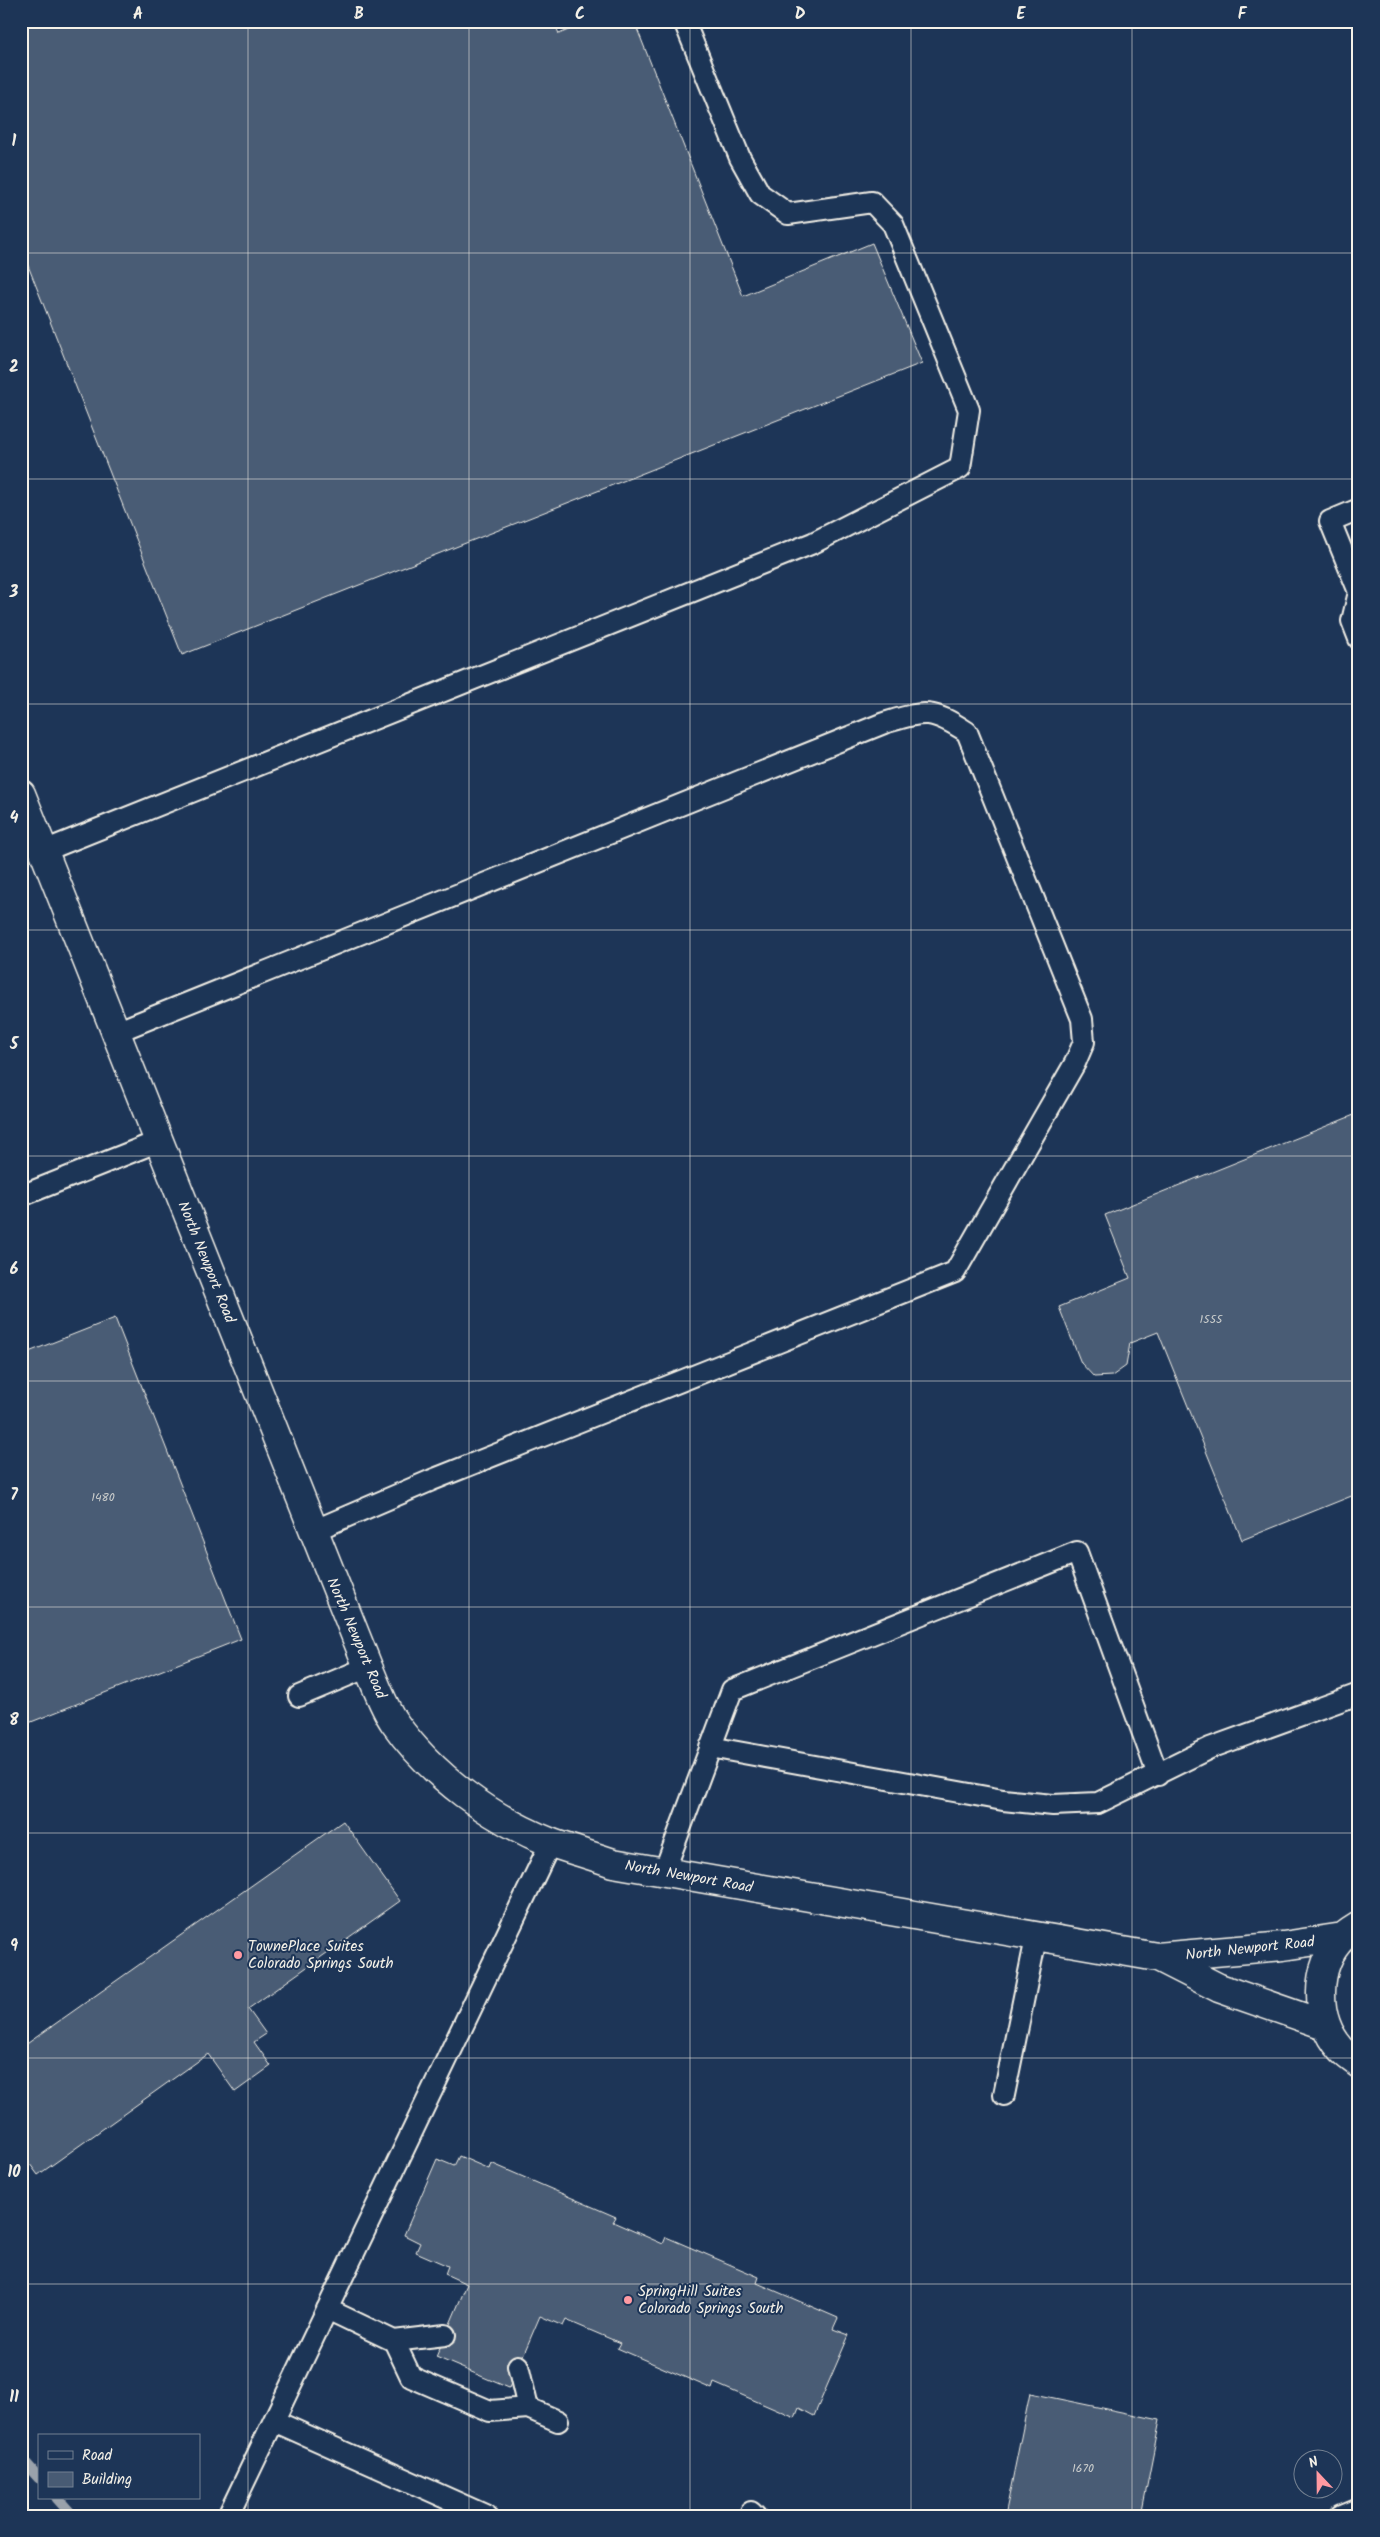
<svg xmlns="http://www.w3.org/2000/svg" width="1380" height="2537" viewBox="0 0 1380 2537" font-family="Kalam,sans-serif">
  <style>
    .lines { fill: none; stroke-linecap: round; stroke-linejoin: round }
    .stream { stroke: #9aa2ab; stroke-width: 11 }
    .building { fill: #485b74; stroke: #f4f1e8 }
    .lane-casing { stroke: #f4f1e8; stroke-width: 24 }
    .street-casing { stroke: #f4f1e8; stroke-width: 31 }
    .lane { stroke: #1d3557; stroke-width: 20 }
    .street { stroke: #1d3557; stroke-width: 28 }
    .grid { fill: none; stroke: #f4f1e8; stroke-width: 1; stroke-opacity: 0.55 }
    .poi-dot { fill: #ff9aa2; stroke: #1d3557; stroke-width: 2 }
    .labels { text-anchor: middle; stroke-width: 4; stroke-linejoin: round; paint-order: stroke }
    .number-label { font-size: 12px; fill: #c9cccb }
    .street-label { font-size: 15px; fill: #f4f1e8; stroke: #1d3557 }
    .poi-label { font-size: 15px; fill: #f4f1e8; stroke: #1d3557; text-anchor: start }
    .neatline { fill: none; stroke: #f4f1e8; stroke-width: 2 }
    .grid-label { font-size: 16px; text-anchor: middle; font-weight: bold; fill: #f4f1e8 }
  </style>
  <rect width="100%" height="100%" fill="#1d3557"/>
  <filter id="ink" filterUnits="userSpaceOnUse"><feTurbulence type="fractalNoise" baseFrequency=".02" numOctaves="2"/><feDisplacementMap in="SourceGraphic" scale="10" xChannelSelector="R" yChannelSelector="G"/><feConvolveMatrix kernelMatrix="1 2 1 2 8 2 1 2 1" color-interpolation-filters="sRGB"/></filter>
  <g filter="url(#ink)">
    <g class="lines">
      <path class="stream" d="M21,2458L39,2478
        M57,2498L73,2516"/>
    </g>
    <path class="building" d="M21,21H554L559,34L589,21H634L743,296L872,243L922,363L182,655L21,248Z
      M1359,1113V1493L1242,1540L1158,1332L1130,1343L1126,1366L1112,1376L1094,1377L1081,1363L1059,1307L1130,1278L1105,1215Z
      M115,1318L241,1639L21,1726V1355Z
      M343,1821L400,1901L248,2009L266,2034L254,2042L271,2066L235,2092L208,2054L38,2175L21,2152V2048Z
      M459,2156L489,2169L491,2163L616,2217L613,2222L663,2244L666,2237L759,2277L757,2283L838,2318L833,2329L849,2335L814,2416L799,2408L795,2418L714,2383L712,2389L617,2348L620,2343L566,2320L563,2326L540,2316L509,2388L436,2357L467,2284L445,2274L448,2266L416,2252L420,2243L404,2235L437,2159L454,2166Z
      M1030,2393L1160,2420L1141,2516H1005Z"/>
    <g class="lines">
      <g class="lane-casing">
        <path id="lane" d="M1359,509L1330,521L1359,592
          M1359,592L1352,621L1359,639
          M44,851L813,543L960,468L969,410L893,224L872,202L788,214L760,194L740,158L684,21
          M116,1032L884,723C925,711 930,708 967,732L1082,1019L1084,1042L1075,1063L955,1272L432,1480L313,1531
          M21,1196L159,1141
          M299,1696L368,1667
          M710,1747L1003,1800L1053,1805L1098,1803L1210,1748L1359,1694
          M664,1872L732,1690L1077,1552L1158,1775
          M1004,2095L1036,1938
          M327,2309L394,2341L411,2377L490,2411L528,2408L558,2421
          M394,2341L445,2335
          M518,2366L528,2408
          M274,2421L487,2516
          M751,2512L755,2516
          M228,2516L551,1842
          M1342,2516L1359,2509"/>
      </g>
      <g class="street-casing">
        <path id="street" d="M21,794L368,1667C376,1685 383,1706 394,1722C432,1776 491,1819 552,1843C572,1850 593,1856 613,1863L1157,1957L1283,1946L1343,1937
          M1359,1926C1354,1929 1348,1933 1343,1937C1314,1965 1314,2019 1341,2049C1346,2055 1353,2059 1359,2064
          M1158,1957L1219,1988L1325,2025"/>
      </g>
      <use href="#lane" class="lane"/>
      <use href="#street" class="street"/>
    </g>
  </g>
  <path class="grid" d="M248,21V2516M469,21V2516M690,21V2516M911,21V2516M1132,21V2516M21,253H1359M21,479H1359M21,704H1359M21,930H1359M21,1156H1359M21,1381H1359M21,1607H1359M21,1833H1359M21,2058H1359M21,2284H1359"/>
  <g class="poi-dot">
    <circle cx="238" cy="1955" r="5"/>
    <circle cx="628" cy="2300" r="5"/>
  </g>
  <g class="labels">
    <g class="number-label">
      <text x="1211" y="1323">1555</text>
      <text x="103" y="1501">1480</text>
      <text x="1083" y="2472">1670</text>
    </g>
    <g class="street-label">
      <text transform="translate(207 1262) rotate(68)" y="5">North Newport Road</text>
      <text transform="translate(357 1638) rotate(67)" y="5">North Newport Road</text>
      <text transform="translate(689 1876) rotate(10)" y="5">North Newport Road</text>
      <text transform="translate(1250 1948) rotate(-6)" y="5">North Newport Road</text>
    </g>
    <g class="poi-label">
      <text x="248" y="1951">TownePlace Suites<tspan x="248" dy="17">Colorado Springs South</tspan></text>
      <text x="638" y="2296">SpringHill Suites<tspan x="638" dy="17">Colorado Springs South</tspan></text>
    </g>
  </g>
  <rect width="1380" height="2537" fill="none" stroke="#1d3557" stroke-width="55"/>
  <rect x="38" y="2434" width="162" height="65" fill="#1d3557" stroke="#738091"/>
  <rect x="48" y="2451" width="25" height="8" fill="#1d3557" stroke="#738091"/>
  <text x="82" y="2460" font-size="15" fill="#f4f1e8">Road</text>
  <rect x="48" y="2472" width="25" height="15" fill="#485b74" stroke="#738091"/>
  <text x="82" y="2484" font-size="15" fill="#f4f1e8">Building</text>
  <g transform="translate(1318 2474) rotate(338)"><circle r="24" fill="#1d3557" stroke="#738091"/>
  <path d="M0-4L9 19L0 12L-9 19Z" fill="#ff9aa2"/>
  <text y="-8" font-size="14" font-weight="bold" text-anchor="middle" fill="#f4f1e8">N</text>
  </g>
  <rect x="28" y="28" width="1324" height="2482" class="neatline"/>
  <g class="grid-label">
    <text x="138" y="19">A</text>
    <text x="359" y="19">B</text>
    <text x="580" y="19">C</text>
    <text x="800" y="19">D</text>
    <text x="1021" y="19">E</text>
    <text x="1242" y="19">F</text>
    <text x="14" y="146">1</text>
    <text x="14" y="372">2</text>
    <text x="14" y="597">3</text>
    <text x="14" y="823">4</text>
    <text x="14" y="1049">5</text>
    <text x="14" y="1274">6</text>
    <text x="14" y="1500">7</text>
    <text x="14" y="1725">8</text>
    <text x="14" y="1951">9</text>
    <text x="14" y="2177">10</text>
    <text x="14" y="2402">11</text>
  </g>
</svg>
